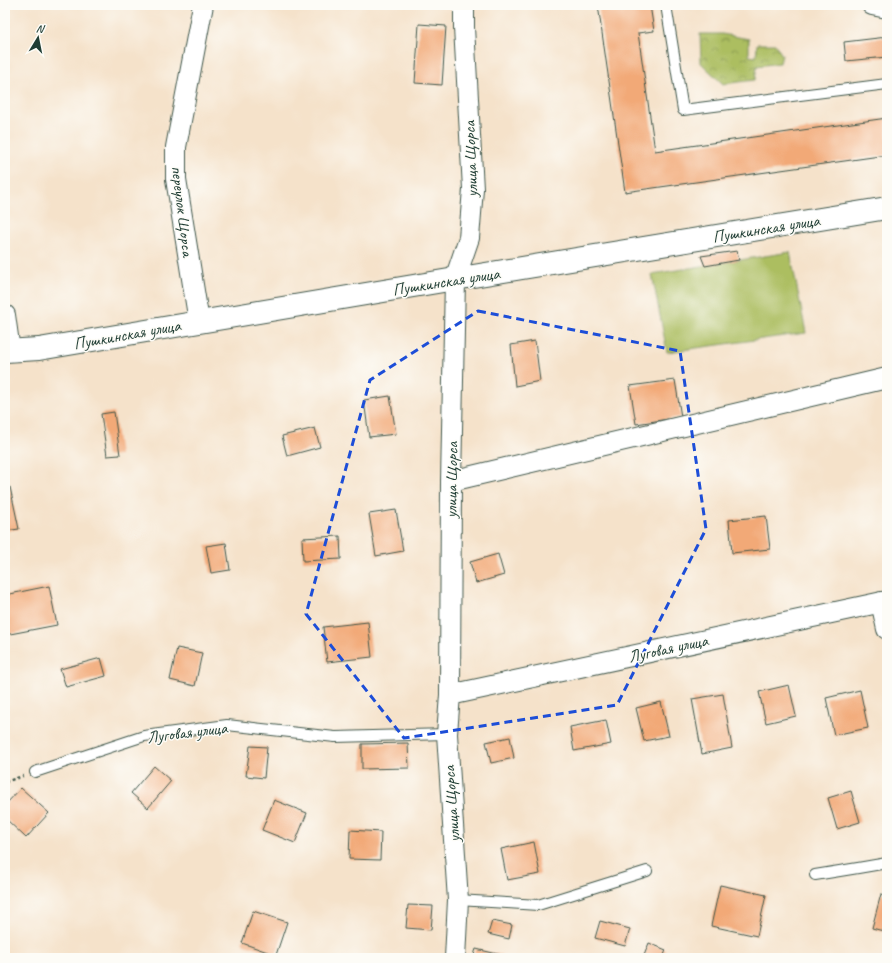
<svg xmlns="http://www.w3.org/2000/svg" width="892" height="963" viewBox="0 0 892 963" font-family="Caveat,sans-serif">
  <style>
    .green { fill: #acbe61; stroke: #667e4a }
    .park { fill: url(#park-crowns); stroke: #667e4a }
    .building { fill: #f2a977 }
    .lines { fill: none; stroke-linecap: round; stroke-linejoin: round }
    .service-casing { stroke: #3f564a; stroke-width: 12 }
    .minor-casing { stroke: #3f564a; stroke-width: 22 }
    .tertiary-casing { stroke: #3f564a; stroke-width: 24 }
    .path { stroke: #3f564a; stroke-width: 2.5; stroke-dasharray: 3 3; stroke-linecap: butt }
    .service { stroke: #fff; stroke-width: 10 }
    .minor { stroke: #fff; stroke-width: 20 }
    .tertiary { stroke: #fff; stroke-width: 22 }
    .marked { fill: none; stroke: #1d4ed8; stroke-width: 3; stroke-dasharray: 8 5; stroke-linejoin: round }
    .labels { text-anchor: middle; stroke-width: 3; stroke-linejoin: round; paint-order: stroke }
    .street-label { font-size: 17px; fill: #1f3d34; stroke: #fdfcf7 }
  </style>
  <defs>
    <pattern id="park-crowns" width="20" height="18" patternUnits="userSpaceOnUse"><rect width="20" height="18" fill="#acbe61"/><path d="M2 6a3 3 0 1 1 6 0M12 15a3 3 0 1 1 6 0" fill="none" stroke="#8b9c51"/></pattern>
  </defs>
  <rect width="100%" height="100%" fill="#fdfcf7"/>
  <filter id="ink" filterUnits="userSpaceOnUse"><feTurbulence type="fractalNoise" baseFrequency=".025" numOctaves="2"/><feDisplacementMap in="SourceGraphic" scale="8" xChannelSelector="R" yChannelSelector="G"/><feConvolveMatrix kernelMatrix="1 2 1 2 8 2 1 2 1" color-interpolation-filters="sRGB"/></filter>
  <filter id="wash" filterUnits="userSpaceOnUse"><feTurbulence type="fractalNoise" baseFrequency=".012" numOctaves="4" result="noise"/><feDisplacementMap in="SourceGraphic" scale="16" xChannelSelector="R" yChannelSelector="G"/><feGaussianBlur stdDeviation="0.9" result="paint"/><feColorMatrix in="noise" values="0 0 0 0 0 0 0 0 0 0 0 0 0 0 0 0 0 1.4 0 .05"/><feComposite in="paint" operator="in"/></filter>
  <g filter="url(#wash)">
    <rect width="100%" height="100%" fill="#f5e2ca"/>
    <path class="green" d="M790,252L806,333L667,352L652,274Z"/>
    <path class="park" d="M700,34H722L749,39V56L756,57L757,44H775L782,55L780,63L757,66L755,80L723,84L701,63Z"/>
    <g id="blocks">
      <path class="building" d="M598,5H650L654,31L638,33L655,151L887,118V155L625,192Z
        M419,24L446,26L442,85L415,83Z
        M887,37V57L846,61L844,42Z
        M737,251L739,260L705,266L701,256Z
        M535,341L540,381L515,386L511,345Z
        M675,380L681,417L636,424L630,386Z
        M390,396L396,434L369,437L364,400Z
        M114,412L120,455L107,456L101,414Z
        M315,428L320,447L287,456L282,436Z
        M10,487L19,529L5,531V488Z
        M396,510L403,551L376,556L369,514Z
        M766,516L770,549L732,553L729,520Z
        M340,536L341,559L303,561L302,538Z
        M226,543L230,570L211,573L206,546Z
        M498,554L504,575L476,583L470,562Z
        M49,586L57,625L5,635V595Z
        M368,622L372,657L327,662L323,627Z
        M177,648L202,653L195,686L170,680Z
        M101,658L106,676L66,687L60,669Z
        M789,685L796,716L766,723L759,692Z
        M860,690L868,728L834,735L826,698Z
        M723,694L732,748L702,754L692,699Z
        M661,702L669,736L644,741L636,708Z
        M606,720L611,744L574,751L570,727Z
        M510,737L514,758L491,763L486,742Z
        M408,743L409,768L362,769V744Z
        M250,746L267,747L264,778L246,776Z
        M154,766L171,781L148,808L131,793Z
        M21,788L49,813L26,838L5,818V805Z
        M851,791L860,822L837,829L828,798Z
        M274,800L307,813L295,843L262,830Z
        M350,830L381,832L380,860L349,859Z
        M534,842L540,874L507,880L501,849Z
        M720,885L766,895L757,936L711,926Z
        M881,894L887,895V932L872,928Z
        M408,905L433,906L431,930L406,928Z
        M253,911L287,922L276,955L242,943Z
        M492,921L512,925L509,939L488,934Z
        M600,921L630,929L625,946L595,938Z
        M649,943L666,950L663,958H643Z
        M476,949L502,955L501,958H473Z"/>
    </g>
  </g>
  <g filter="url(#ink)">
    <use href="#blocks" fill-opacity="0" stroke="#3f564a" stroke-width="1"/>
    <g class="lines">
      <g class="service-casing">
        <path id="service" d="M666,5L683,110L887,84
          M35,772L144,736L227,725L335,737L447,734
          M815,875L858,868L887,863
          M458,900L538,905L647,871"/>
      </g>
      <g class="minor-casing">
        <path id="minor" d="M872,5L887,8
          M5,315L10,351
          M199,322L176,179V147L203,5
          M451,481L887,378
          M881,602L887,629
          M450,695L887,601
          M455,958L458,900L447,734L450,695L451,481L455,279L469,238L473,189L464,27V5"/>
      </g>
      <g class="tertiary-casing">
        <path id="tertiary" d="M5,351L39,349L455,279L887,208"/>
      </g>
      <path class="path" d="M5,782L23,776"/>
      <use href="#service" class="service"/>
      <use href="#minor" class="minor"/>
      <use href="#tertiary" class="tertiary"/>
    </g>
  </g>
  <path class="marked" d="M478,311L680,351L706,529L617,705L404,738L306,614L370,380Z"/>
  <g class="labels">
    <g class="street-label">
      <text transform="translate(470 159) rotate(-92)" y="6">улица Щорса</text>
      <text transform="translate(183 211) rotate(83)" y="6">переулок Щорса</text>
      <text transform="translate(766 228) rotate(-9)" y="6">Пушкинская улица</text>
      <text transform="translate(446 281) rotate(-9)" y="6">Пушкинская улица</text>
      <text transform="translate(127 334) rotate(-10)" y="6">Пушкинская улица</text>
      <text transform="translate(451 480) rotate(-89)" y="6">улица Щорса</text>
      <text transform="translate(668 648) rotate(-12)" y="6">Луговая улица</text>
      <text transform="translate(187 732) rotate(-7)" y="6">Луговая улица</text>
      <text transform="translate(451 804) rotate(-94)" y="6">улица Щорса</text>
    </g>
  </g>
  <rect width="892" height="963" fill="none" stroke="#fdfcf7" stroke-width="20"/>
  <g transform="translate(38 38) rotate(10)" stroke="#fdfcf7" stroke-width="3" paint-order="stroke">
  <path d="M0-3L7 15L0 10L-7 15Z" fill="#1f3d34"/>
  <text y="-6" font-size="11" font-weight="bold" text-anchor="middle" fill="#1f3d34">N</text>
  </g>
</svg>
